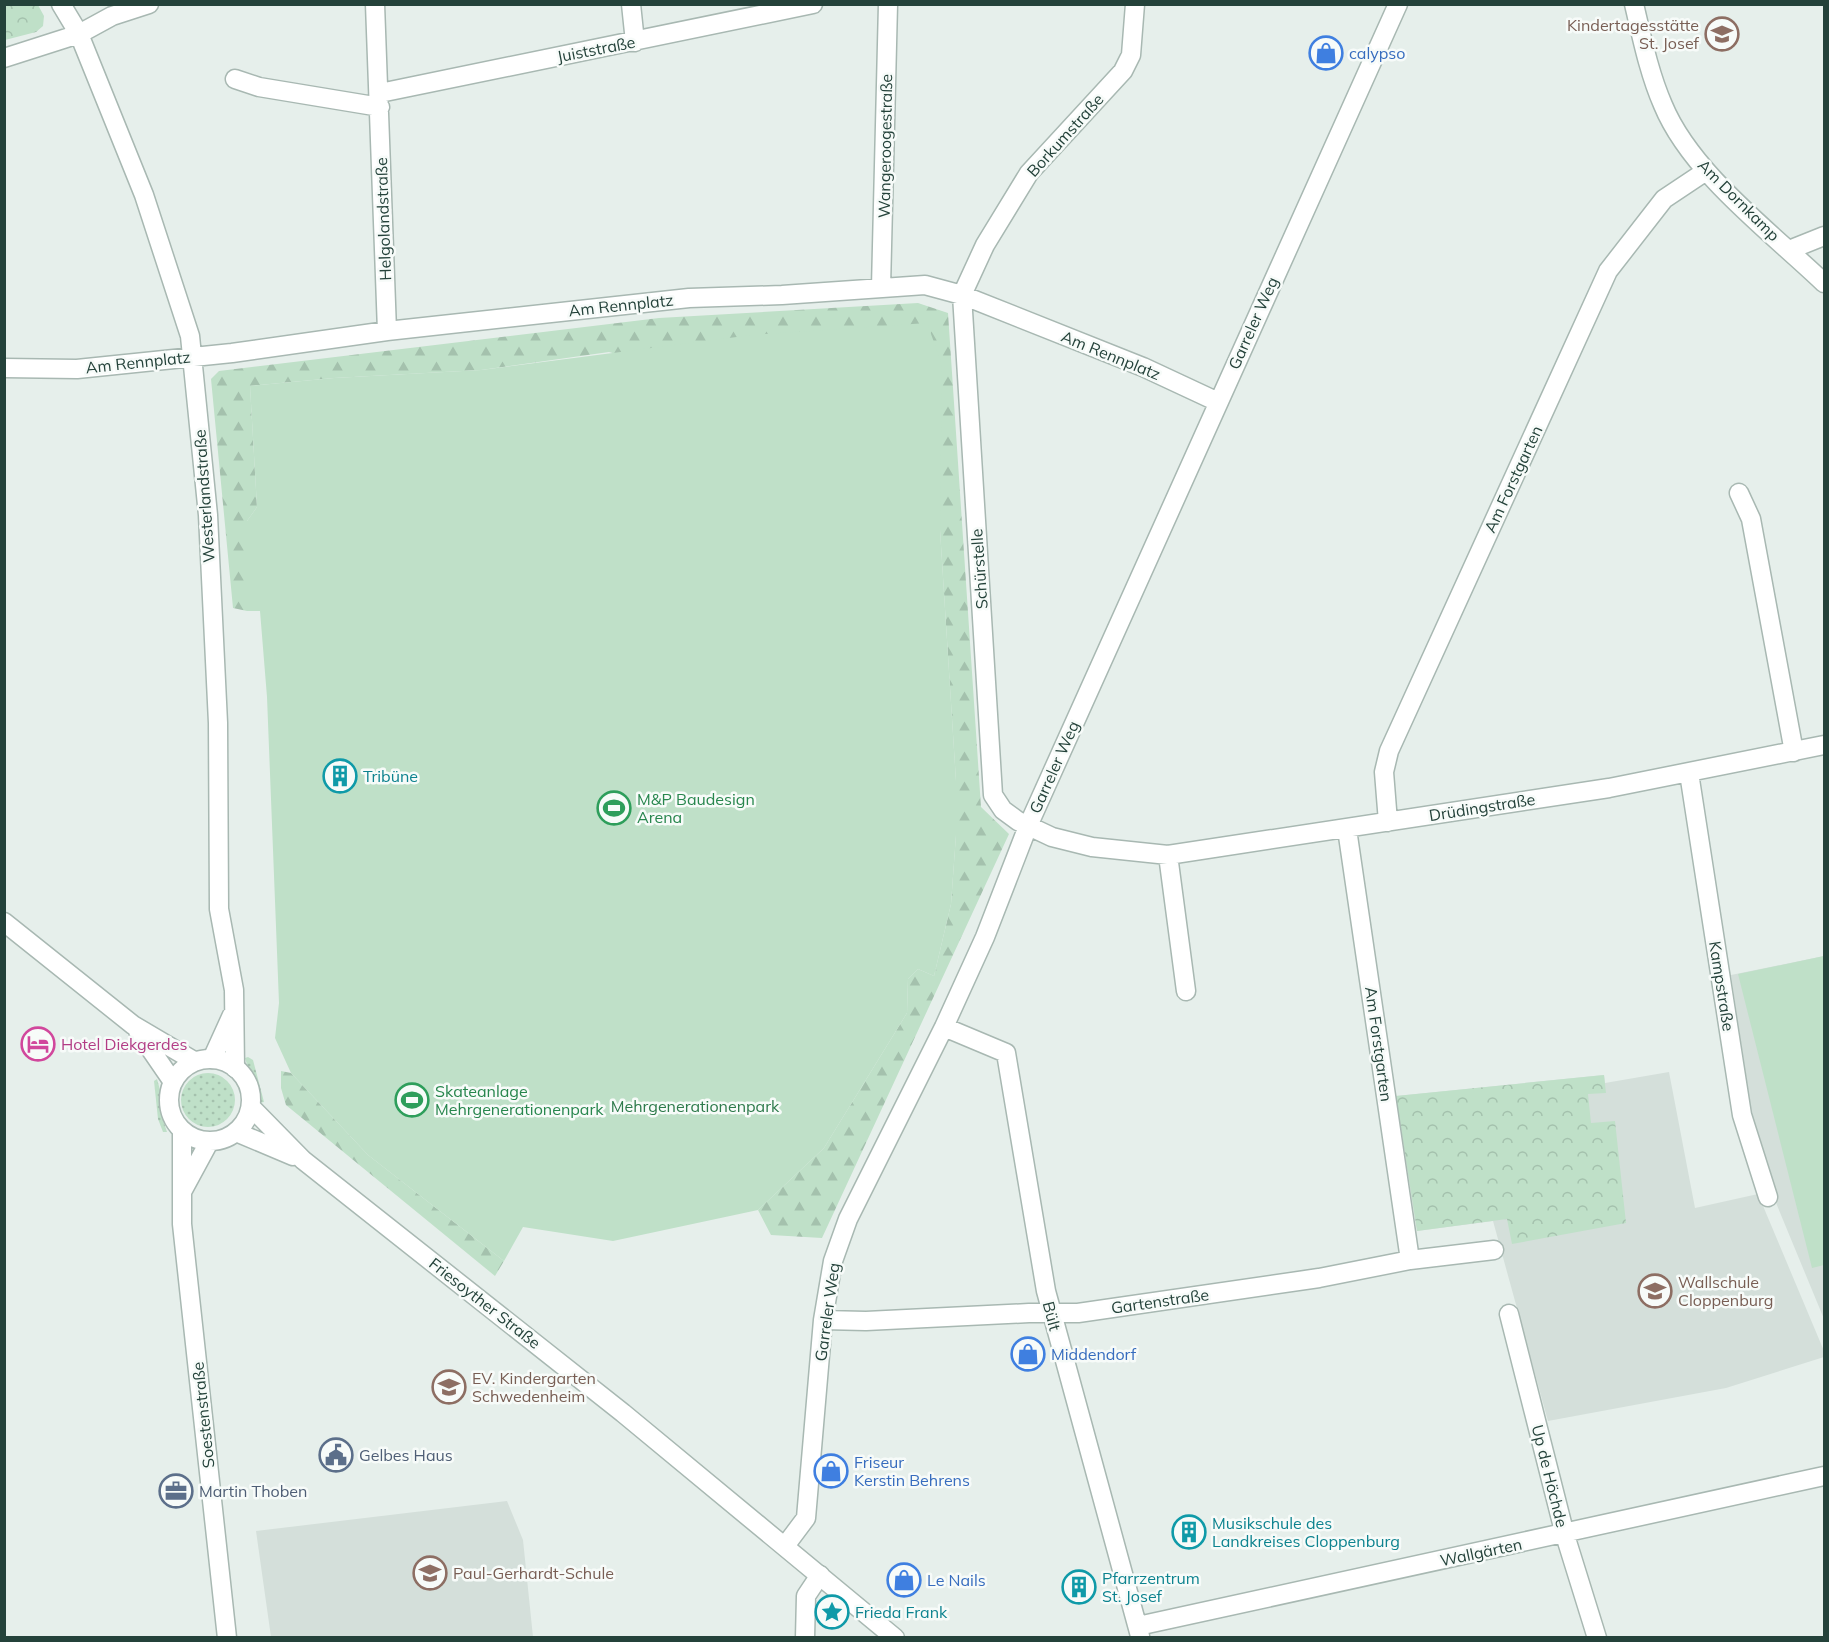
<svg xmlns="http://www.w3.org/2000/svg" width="1829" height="1642" viewBox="0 0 1829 1642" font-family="Mulish,sans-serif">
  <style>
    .built { fill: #d4dfda }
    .grass { fill: url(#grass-dots) }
    .forest { fill: url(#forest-firs) }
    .park { fill: url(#park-crowns) }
    .garden { fill: #bfe0c8 }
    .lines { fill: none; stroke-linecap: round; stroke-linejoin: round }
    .minor-casing { stroke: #a8b8b2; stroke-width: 21 }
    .tertiary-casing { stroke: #a8b8b2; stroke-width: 21 }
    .minor { stroke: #fff; stroke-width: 18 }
    .tertiary { stroke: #fff; stroke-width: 18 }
    .labels { text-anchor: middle; stroke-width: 5; stroke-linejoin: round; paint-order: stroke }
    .education-label { font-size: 16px; fill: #785e54; stroke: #f7fbf9; text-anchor: start }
    .street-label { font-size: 16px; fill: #24423a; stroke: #f7fbf9 }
    .shop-label { font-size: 16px; fill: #366cbe; stroke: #f7fbf9; text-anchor: start }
    .culture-label { font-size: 16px; fill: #0d838f; stroke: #f7fbf9; text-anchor: start }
    .leisure-label { font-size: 16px; fill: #27864d; stroke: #f7fbf9; text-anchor: start }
    .hotel-label { font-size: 16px; fill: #b23c85; stroke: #f7fbf9; text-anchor: start }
    .park-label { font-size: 16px; fill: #2d7a4b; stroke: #f7fbf9 }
    .service-label { font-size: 16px; fill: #4e5e75; stroke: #f7fbf9; text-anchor: start }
  </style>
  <defs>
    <pattern id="grass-dots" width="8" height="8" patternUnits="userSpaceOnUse" patternTransform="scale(1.5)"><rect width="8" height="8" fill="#bfe0c8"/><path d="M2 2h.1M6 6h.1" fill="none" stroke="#a4c1ad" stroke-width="1.8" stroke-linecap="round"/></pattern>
    <pattern id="forest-firs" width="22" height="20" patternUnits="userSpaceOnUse" patternTransform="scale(1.5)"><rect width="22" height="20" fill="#bfe0c8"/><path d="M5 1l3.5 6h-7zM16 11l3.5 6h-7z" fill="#a4c1ad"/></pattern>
    <pattern id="park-crowns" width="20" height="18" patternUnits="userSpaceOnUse" patternTransform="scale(1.5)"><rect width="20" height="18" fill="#bfe0c8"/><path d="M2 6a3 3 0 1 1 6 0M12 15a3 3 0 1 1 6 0" fill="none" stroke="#a4c1ad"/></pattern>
  </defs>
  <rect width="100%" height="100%" fill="#e6efeb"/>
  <path class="built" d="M1824,956V1319L1774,1198L1751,1109L1731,975Z
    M1669,1072L1695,1208L1758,1194L1824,1351V1357L1726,1388L1548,1421L1493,1221L1417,1231L1396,1096L1604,1075L1605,1083Z
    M507,1501L523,1540L533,1637H271L256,1531Z"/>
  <path class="grass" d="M248,1057L253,1060L264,1102L259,1103L245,1058Z
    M181 1100a27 27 0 1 1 54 0a27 27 0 1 1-54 0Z
    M157,1079L160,1090L161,1114L167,1132H163L158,1119L154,1081Z"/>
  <path class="forest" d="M918,303L948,313L981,807L1009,834L822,1238L771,1235L758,1210L824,1148L907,1013L908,979L918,969L934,976L951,904L956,835V781L940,530V448L609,352L481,370L334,378L250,386L257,507L247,521V611L233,608L211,379L219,371L659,318Z
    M281,1071L291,1073L368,1155L504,1261L495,1276L286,1105L281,1088Z"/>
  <path class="park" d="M4,5H38L44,16L43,26L36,32L5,40Z
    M1604,1075L1606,1093L1588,1094L1591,1123L1615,1121L1626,1223L1512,1244L1507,1219L1417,1231L1396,1096Z"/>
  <path class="garden" d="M927,323L942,364L940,530L956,781V835L951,904L934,976L918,969L908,979L907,1013L824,1148L758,1210L613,1241L523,1227L504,1261L368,1155L291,1073L275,1038L279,1003L267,697L260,611H247V521L257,507L250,386L334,378L481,370L752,335Z
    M1824,956V1265L1812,1268L1738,974Z"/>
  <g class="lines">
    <g class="minor-casing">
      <path id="minor" d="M61,4L79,34L144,195L190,336L208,515L218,723L219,909L234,990L235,1068
        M375,4L387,331
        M631,4L635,42
        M1135,4L1131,55L1123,71L1029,173L985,245L962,295L993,795L1003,810L1018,821L1052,837L1092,847L1168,855L1609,788L1824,745
        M1634,4C1642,38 1649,73 1663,105C1691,173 1772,233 1824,283
        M4,58L79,34L112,16L149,4
        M235,79L259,87L380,107
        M380,93L813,4
        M1789,250L1824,236
        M881,287L888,4
        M4,368L77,369L232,353L387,331L689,298L782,295L925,285L962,295L1143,367L1218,402
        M1739,493L1751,519L1794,752
        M1689,773L1742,1115L1768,1197
        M1388,822L1384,772L1389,751L1608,271L1664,199L1706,171
        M1347,829L1410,1260
        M1168,855L1186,991
        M944,1027L1006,1053L1046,1291L1140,1636
        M212,1059L232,1015
        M1509,1314L1565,1535L1597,1638
        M823,1320L866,1321L1029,1313H1078L1319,1278L1410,1260L1494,1250
        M785,1546L806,1518L823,1320L833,1261L848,1219L944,1027L985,937L1028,826L1398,4
        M1138,1626L1824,1476
        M805,1638L806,1596L820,1575"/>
    </g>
    <g class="tertiary-casing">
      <path id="tertiary" d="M4,922L133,1025L194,1061
        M138,1031L173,1082
        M169 1100a41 41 0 1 1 82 0a41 41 0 1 1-82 0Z
        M251,1107L303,1160L623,1413L895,1638
        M182,1132V1224L227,1638
        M236,1132L293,1156
        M183,1190L209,1142"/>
    </g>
    <use href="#minor" class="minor"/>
    <use href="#tertiary" class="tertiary"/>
  </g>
  <defs>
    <g id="school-ring" transform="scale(1.725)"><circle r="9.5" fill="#f7fbf9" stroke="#8d6e63" stroke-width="1.5"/><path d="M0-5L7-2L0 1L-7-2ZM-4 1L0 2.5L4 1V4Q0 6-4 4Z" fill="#8d6e63"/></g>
    <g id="shop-ring" transform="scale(1.725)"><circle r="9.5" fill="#f7fbf9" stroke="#3f7fe0" stroke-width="1.5"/><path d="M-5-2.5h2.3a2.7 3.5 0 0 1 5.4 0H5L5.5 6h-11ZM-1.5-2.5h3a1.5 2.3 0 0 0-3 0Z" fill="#3f7fe0"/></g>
    <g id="building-ring" transform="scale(1.725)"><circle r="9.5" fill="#f7fbf9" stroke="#0f9aa8" stroke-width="1.5"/><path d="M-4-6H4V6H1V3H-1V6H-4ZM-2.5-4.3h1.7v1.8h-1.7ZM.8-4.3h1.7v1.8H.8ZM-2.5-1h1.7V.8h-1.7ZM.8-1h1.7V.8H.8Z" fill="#0f9aa8"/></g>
    <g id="stadium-ring" transform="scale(1.725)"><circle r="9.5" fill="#f7fbf9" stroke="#2e9e5b" stroke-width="1.5"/><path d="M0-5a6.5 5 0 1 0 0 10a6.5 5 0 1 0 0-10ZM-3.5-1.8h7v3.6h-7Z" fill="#2e9e5b"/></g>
    <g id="hotel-ring" transform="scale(1.725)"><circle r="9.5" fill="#f7fbf9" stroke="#d1479c" stroke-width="1.5"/><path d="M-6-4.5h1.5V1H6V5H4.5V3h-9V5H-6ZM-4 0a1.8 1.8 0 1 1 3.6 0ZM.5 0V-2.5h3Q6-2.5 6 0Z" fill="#d1479c"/></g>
    <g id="civic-ring" transform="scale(1.725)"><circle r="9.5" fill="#f7fbf9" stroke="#5c6f8a" stroke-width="1.5"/><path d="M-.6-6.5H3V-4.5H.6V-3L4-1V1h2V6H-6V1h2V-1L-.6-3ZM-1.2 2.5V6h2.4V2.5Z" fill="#5c6f8a"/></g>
    <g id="office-ring" transform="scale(1.725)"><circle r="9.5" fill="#f7fbf9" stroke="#5c6f8a" stroke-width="1.5"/><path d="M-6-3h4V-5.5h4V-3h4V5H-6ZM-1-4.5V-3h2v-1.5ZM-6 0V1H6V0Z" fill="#5c6f8a"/></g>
    <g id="sight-ring" transform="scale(1.725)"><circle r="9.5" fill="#f7fbf9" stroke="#0f9aa8" stroke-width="1.5"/><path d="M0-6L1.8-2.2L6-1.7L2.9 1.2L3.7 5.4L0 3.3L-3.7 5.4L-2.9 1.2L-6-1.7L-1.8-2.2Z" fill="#0f9aa8"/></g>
  </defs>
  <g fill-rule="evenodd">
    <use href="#school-ring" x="1722" y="34"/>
    <use href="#shop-ring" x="1326" y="53"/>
    <use href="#building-ring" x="340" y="776"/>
    <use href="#stadium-ring" x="614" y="808"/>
    <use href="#hotel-ring" x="38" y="1044"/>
    <use href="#stadium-ring" x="412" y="1100"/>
    <use href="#school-ring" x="1655" y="1291"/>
    <use href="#shop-ring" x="1028" y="1354"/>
    <use href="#school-ring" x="449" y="1387"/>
    <use href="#civic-ring" x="336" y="1455"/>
    <use href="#shop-ring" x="831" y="1471"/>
    <use href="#office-ring" x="176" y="1491"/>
    <use href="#building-ring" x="1189" y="1532"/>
    <use href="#school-ring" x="430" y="1573"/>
    <use href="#shop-ring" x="904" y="1580"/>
    <use href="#building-ring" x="1079" y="1587"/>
    <use href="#sight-ring" x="832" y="1612"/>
  </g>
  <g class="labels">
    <g class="education-label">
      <text x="1699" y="31" text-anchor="end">Kindertagesstätte<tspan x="1699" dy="18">St. Josef</tspan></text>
      <text x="1678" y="1288">Wallschule<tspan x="1678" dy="18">Cloppenburg</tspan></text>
      <text x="472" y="1384">EV. Kindergarten<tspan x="472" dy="18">Schwedenheim</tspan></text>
      <text x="453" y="1579">Paul-Gerhardt-Schule</text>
    </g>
    <g class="street-label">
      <text transform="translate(596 49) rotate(-11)" y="6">Juiststraße</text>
      <text transform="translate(1065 135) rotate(-48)" y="6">Borkumstraße</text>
      <text transform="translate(885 146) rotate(-89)" y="6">Wangeroogestraße</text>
      <text transform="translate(1739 200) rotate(45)" y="6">Am Dornkamp</text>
      <text transform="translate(383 219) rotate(-92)" y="6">Helgolandstraße</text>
      <text transform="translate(621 305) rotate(-6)" y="6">Am Rennplatz</text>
      <text transform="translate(1253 323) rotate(-66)" y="6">Garreler Weg</text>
      <text transform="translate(1111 355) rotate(22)" y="6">Am Rennplatz</text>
      <text transform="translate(138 362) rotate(-6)" y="6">Am Rennplatz</text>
      <text transform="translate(1513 479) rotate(-65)" y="6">Am Forstgarten</text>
      <text transform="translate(204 496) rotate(-94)" y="6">Westerlandstraße</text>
      <text transform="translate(979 569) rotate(-94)" y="6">Schürstelle</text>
      <text transform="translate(1054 767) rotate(-66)" y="6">Garreler Weg</text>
      <text transform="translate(1482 807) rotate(-9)" y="6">Drüdingstraße</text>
      <text transform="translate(1722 986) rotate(81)" y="6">Kampstraße</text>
      <text transform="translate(1379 1044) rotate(82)" y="6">Am Forstgarten</text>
      <text transform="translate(1160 1301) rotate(-8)" y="6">Gartenstraße</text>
      <text transform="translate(485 1303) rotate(38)" y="6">Friesoyther Straße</text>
      <text transform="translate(827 1312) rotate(-82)" y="6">Garreler Weg</text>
      <text transform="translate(1052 1316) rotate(75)" y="6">Bült</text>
      <text transform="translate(203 1415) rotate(-96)" y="6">Soestenstraße</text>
      <text transform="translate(1550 1476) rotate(76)" y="6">Up de Höchde</text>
      <text transform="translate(1481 1552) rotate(-12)" y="6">Wallgärten</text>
    </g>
    <g class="shop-label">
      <text x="1349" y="59">calypso</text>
      <text x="1051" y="1360">Middendorf</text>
      <text x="854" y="1468">Friseur<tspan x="854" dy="18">Kerstin Behrens</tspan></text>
      <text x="927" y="1586">Le Nails</text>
    </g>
    <g class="culture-label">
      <text x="363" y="782">Tribüne</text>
      <text x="1212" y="1529">Musikschule des<tspan x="1212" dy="18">Landkreises Cloppenburg</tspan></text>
      <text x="1102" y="1584">Pfarrzentrum<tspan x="1102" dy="18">St. Josef</tspan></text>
      <text x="855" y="1618">Frieda Frank</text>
    </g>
    <g class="leisure-label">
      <text x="637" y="805">M&amp;P Baudesign<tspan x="637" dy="18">Arena</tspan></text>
      <text x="435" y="1097">Skateanlage<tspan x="435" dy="18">Mehrgenerationenpark</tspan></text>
    </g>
    <g class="hotel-label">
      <text x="61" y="1050">Hotel Diekgerdes</text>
    </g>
    <g class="park-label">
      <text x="695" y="1112">Mehrgenerationenpark</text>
    </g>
    <g class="service-label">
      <text x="359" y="1461">Gelbes Haus</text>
      <text x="199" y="1497">Martin Thoben</text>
    </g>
  </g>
  <rect width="1829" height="1642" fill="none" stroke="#24423a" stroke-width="12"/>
</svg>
